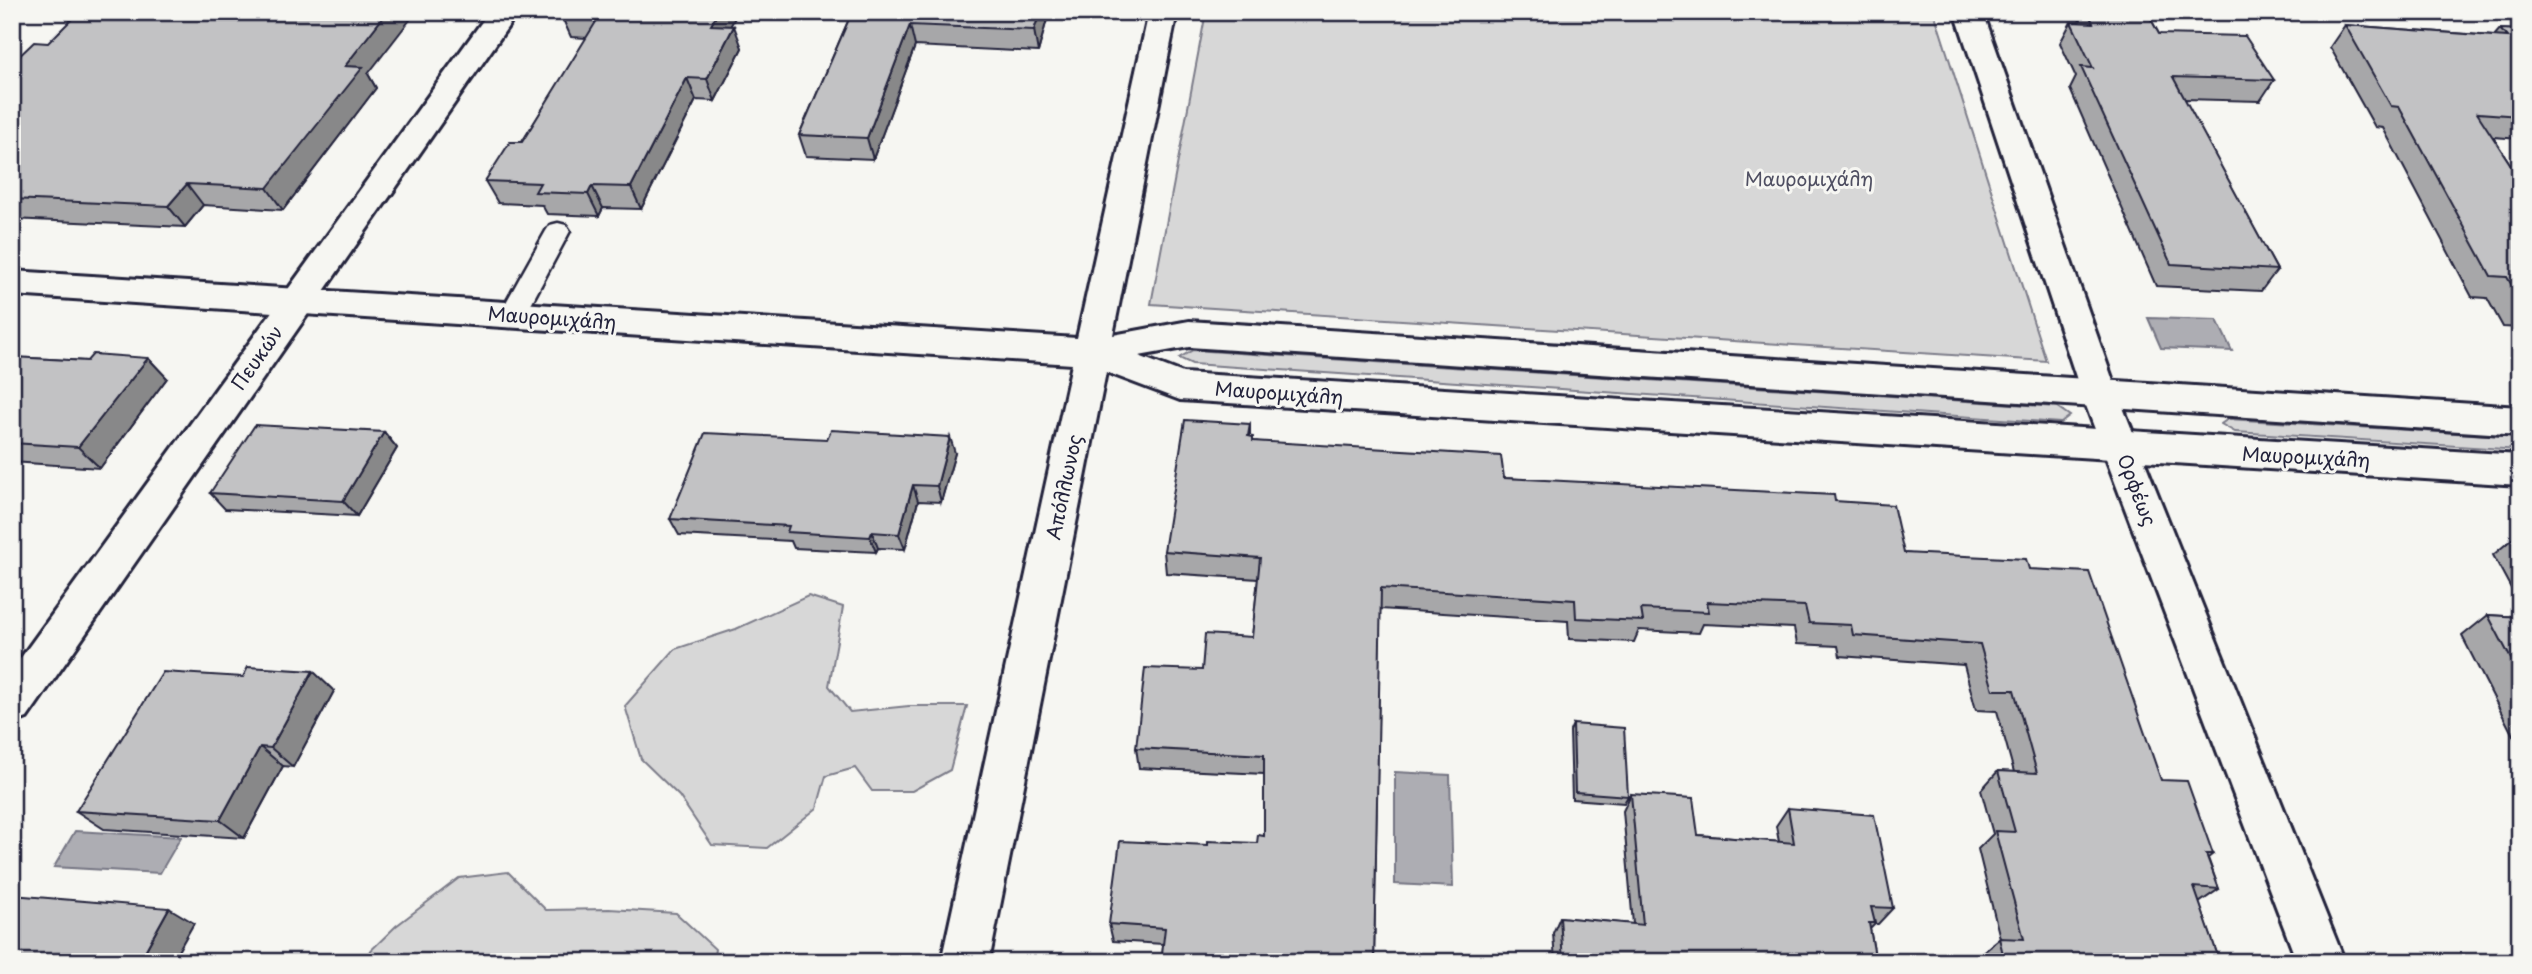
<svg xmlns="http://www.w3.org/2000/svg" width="2532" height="974" viewBox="0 0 2532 974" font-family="'Playpen Sans',sans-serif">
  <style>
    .green { fill: #d7d7d7; stroke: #7c7c89; stroke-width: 2 }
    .water { fill: #adadb3; stroke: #757583; stroke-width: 2 }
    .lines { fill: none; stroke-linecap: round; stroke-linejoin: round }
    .service-casing { stroke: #22223b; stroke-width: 5 }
    .minor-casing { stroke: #22223b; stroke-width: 6 }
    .tertiary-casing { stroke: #22223b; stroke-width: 6 }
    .service { fill: #f6f6f2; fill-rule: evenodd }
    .minor { fill: #f6f6f2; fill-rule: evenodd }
    .tertiary { fill: #f6f6f2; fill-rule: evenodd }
    .wall { fill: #a7a7a9; stroke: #22223b; stroke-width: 2 }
    .shaded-wall { fill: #888889; stroke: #22223b; stroke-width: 2 }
    .building { fill: #c2c2c4; stroke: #22223b; stroke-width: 2 }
    .labels { text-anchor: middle; stroke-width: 6; stroke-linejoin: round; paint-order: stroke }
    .park-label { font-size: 19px; fill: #4f4f62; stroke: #f6f6f2 }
    .street-label { font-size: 19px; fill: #22223b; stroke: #f6f6f2 }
  </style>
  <rect width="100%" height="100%" fill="#f6f6f2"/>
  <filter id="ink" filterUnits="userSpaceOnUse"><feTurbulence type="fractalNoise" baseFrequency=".0143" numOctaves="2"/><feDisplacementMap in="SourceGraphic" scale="14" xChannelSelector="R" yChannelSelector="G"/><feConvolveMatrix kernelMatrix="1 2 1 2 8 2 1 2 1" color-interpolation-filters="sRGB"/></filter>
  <g filter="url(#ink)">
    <path class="green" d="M1206,12H1934L2046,361L1151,304Z
      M1193,350L2057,407L2070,416L2061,423L1192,364L1179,358Z
      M2228,419L2520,437V450L2235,432L2221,424Z
      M808,596L843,607L829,686L850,712L909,706H967L950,770L912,791H872L855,768L826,776L817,808L767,848L712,845L679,796L641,759L625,706L675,649L736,629Z
      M508,872L546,910L609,909L676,913L715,949L713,962H359L396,926L459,878Z"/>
    <path class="water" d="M2148,318L2217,320L2232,351L2161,348Z
      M1395,772L1450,775L1453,887L1395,884Z
      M75,831L181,837L160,873L54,867Z"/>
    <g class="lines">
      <g class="service-casing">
        <path id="service" d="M558,223L566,225L570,231L525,315L521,321L512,324L503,321L499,315L546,231L550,225Z"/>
      </g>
      <g class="minor-casing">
        <path id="minor" d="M489,12H518L27,718L12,724V670Z
          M1955,12H1983L2118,395L2345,962H2297L2082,395Z"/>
      </g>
      <g class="tertiary-casing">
        <path id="tertiary" d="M1149,12H1177L1113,335L1189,321L2520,407V435L1189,347L1139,356L1183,373L2520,455V485L1180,400L1106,372L989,962H941L1072,364L12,295V271L1077,338Z"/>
      </g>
      <use href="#service" class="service"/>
      <use href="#minor" class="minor"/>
      <use href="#tertiary" class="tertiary"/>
    </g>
    <path class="wall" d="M852,12H1049L1038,52L915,46L873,159L806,156L799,135Z
      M2084,12H2147L2159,34L2274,80L2260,101L2184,99L2277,270L2261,291L2156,286L2070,89L2076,77L2060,43L2071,22H2079Z
      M561,15L730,26L742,48L715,101L696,100L641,209L603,208L599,216L547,214L542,205L498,203L485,181L522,142L587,38L571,37Z
      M2345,25L2494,36L2500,29L2520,30V139L2493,137L2520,179V328L2503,327L2487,298L2472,297L2383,128L2375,127L2330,47Z
      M12,63L368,74L376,88L283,210L203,205L185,227L12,219Z
      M12,357L87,361L148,358L167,378L100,468L12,462Z
      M1250,424V436L1253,441L1504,478L1835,501L1904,553L2029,569L2161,780L2213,854L2208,858L2219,889L2199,903L2220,962H1982L1980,954L2000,938L1978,849L1993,834L1981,790L1998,771L2014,772L1997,711L1976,710L1964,665L1840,656L1838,646L1797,644L1794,628L1703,624L1699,633L1639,630L1634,642L1569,639L1568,621L1380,609L1374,962L1164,944L1113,941L1109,924L1208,845L1257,843L1264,836V774L1139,768L1136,748L1202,670L1252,637L1258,579L1166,573L1164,551Z
      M384,432L397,448L357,516L225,509L210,493Z
      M955,453L941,502L918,501L905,549L878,548L876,552L794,548L791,541L679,535L670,519Z
      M2518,534H2520V605L2493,555Z
      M2488,615L2520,617V749L2462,636Z
      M334,691L293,767L283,766L244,838L104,829L76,811Z
      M1573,724L1628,796L1624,803L1572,799L1570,731Z
      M1631,794L1698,835L1779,842L1776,826L1788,808L1893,908L1878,924H1875L1870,929L1876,962H1555L1553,933L1560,917L1633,924L1623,811Z"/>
    <path class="shaded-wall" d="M387,12H416L368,74L376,88L283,210L267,188L345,66Z
      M718,12H738L719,47L711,25Z
      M1040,12H1049L1038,52L1034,30Z
      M910,25L915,46L873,159L867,138Z
      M734,26L742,48L715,101L707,79Z
      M687,78L696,100L641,209L631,187Z
      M187,184L203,205L185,227L168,206Z
      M592,186L603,208L599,216L588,194Z
      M148,358L167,378L100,468L78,447Z
      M384,432L397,448L357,516L343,501Z
      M950,437L955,453L941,502L937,486Z
      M913,485L918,501L905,549L899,534Z
      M872,532L878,548L876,552L870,537Z
      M313,671L334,691L293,767L271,748Z
      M260,747L283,766L244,838L220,820Z
      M169,908L194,923L172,962H139Z"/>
    <path class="building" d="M79,12H387L345,66L363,67L267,188L187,184L168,206L12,199V63L34,42L48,43Z
      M563,12H718L711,25L734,26L707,79L687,78L631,187L592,186L588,194L535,192L540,183L485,181L510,142H522L599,17L561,15Z
      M852,12H1040L1034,30L910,25L867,138L799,135Z
      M2088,12H2147L2159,34L2245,36L2274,80L2173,77L2277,270L2171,264L2081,67L2093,68L2071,22L2093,23Z
      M2345,25L2507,37L2500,29L2520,30V116L2477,113L2520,179V299L2507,277L2491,276L2399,107L2391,106Z
      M93,354L148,358L78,447L12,443V357L87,361Z
      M1185,420L1250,424L1248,436L1253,437V441L1501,456L1504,478L1834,495L1835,501L1893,505L1904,553L2026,559L2029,569L2089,572L2161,780L2187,781L2213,854H2206L2219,889L2194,887L2220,962H2005L1999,938L2024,939L1995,831L2015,832L1998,771L2037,773L2014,690H1993L1980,644L1853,635L1851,625L1809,623L1805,606L1707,602L1709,612L1641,609L1643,621L1576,618L1575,600L1381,588L1374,962H1161L1165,928L1109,924L1120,841L1208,845V841L1257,843L1258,835L1264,836V755L1136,748L1145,668L1202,670L1205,634L1252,637L1260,558L1164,551Z
      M255,425L384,432L343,501L210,493Z
      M831,430L950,437L937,486L913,485L899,534L872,532L870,537L787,532L789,526L670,519L705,433L827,439Z
      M2488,615L2520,617V676Z
      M248,667L313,671L271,748L260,747L220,820L76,811L163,672L243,677Z
      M1573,724L1624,728L1628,796L1575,792Z
      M1631,794L1693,798L1698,835L1794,843L1788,808L1874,815L1893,908L1871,907L1875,923H1869L1876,962H1563L1560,917L1643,925Z
      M12,895L169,908L139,962H12Z"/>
  </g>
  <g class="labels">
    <g class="park-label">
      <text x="1809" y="186">Μαυρομιχάλη</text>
    </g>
    <g class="street-label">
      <text transform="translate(552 318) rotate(4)" y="7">Μαυρομιχάλη</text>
      <text transform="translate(257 358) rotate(-55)" y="7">Πευκών</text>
      <text transform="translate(1279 393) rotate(4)" y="7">Μαυρομιχάλη</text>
      <text transform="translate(2306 457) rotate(3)" y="7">Μαυρομιχάλη</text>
      <text transform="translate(1064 487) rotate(-78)" y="7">Απόλλωνος</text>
      <text transform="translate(2137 490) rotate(69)" y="7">Ορφέως</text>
    </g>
  </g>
  <rect width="2532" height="974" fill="none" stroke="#f6f6f2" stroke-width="42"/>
  <rect x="21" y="21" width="2490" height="932" fill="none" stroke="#22223b" stroke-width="2.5" filter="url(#ink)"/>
</svg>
